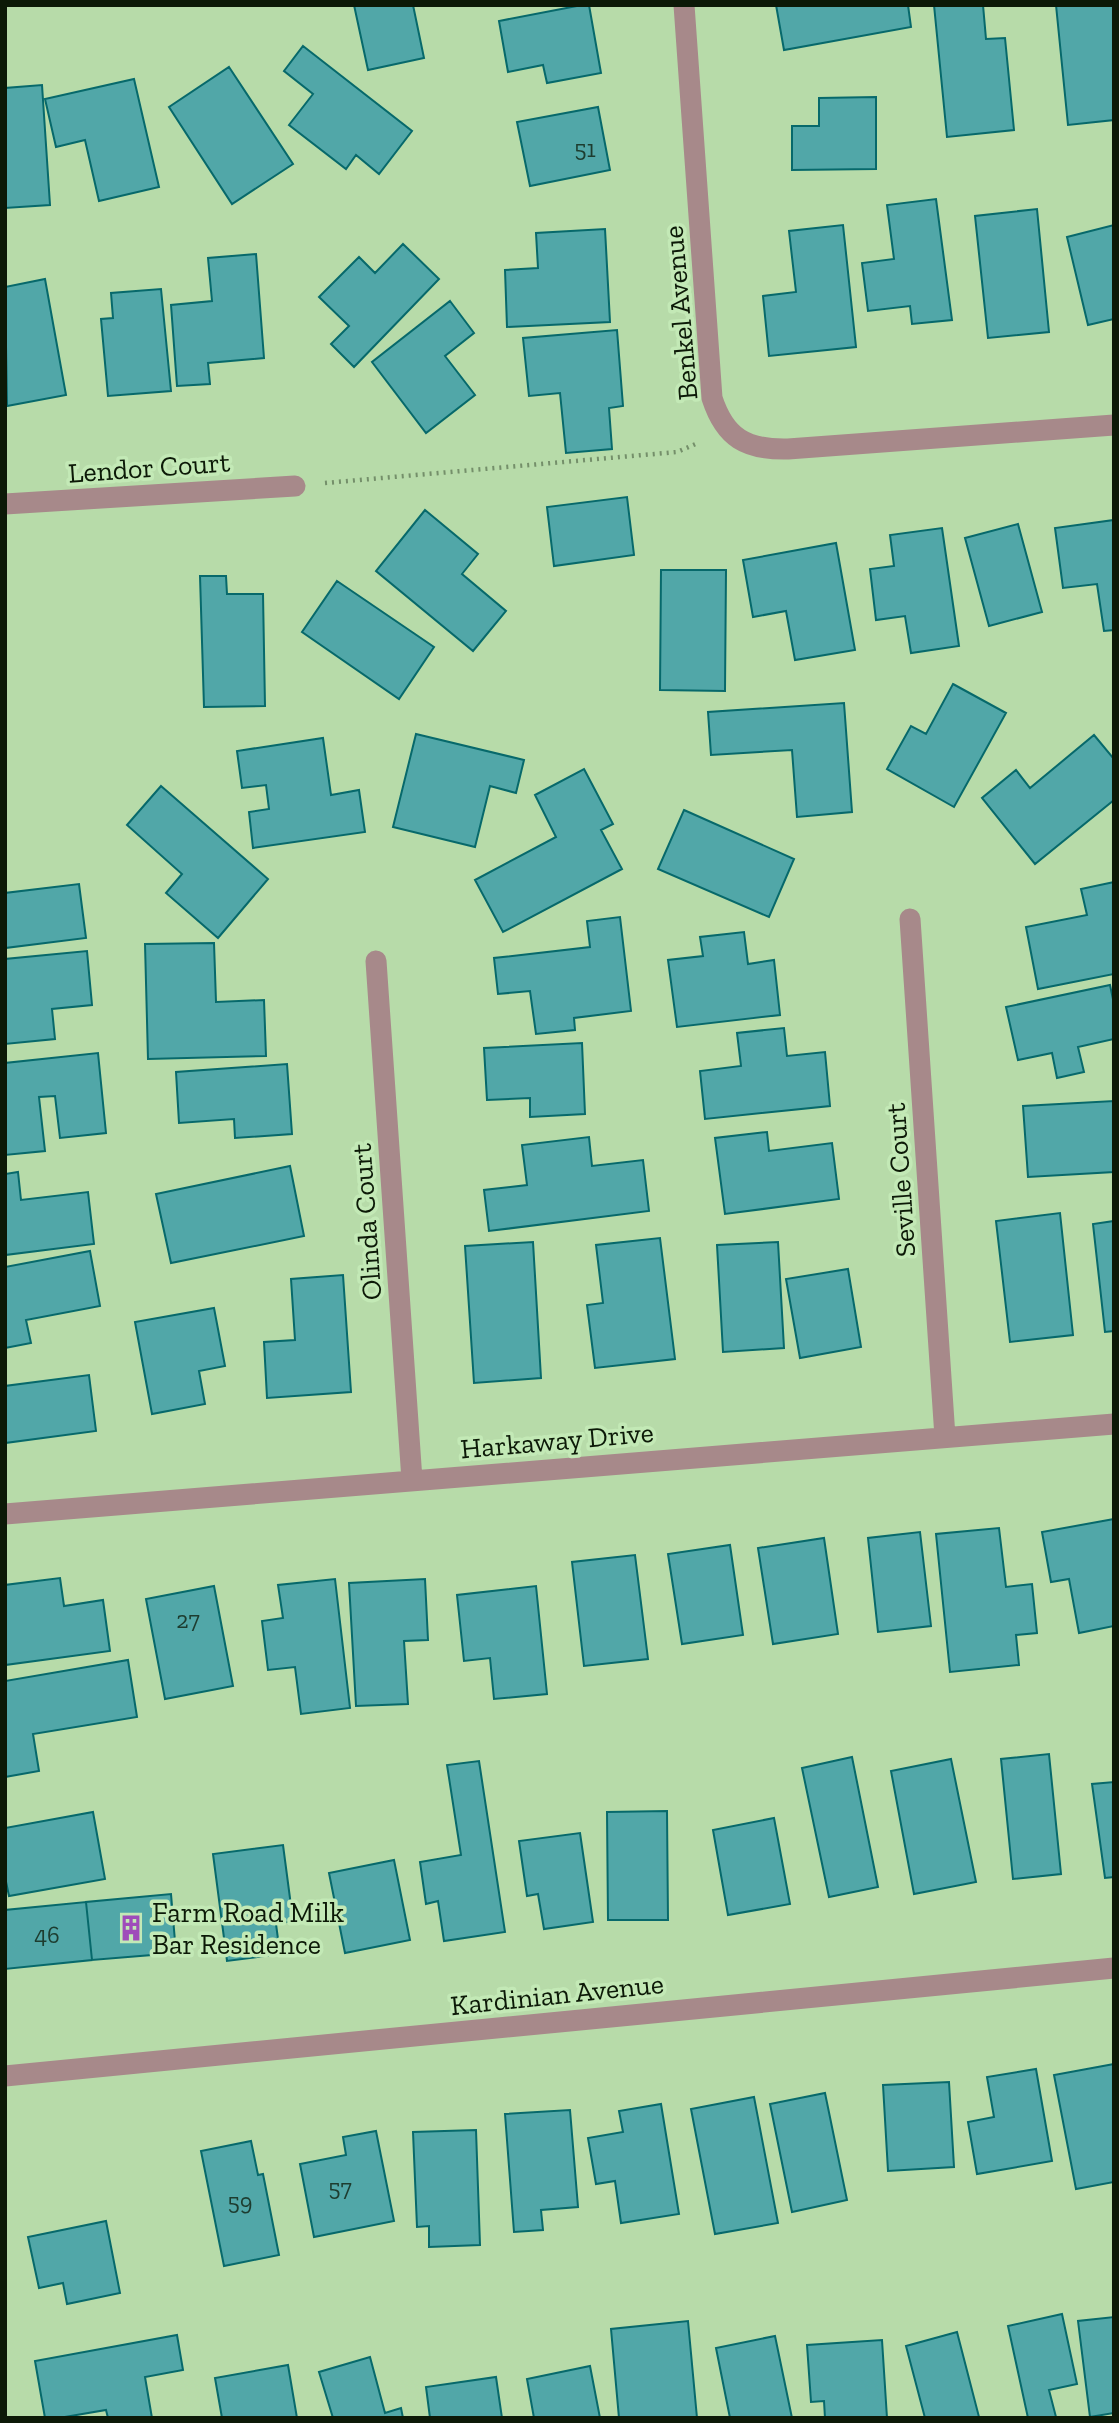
<svg xmlns="http://www.w3.org/2000/svg" width="1119" height="2423" viewBox="0 0 1119 2423" font-family="'Zilla Slab',serif">
  <style>
    .building { fill: #51a7a8; stroke: #07696b; stroke-width: 2 }
    .lines { fill: none; stroke-linecap: round; stroke-linejoin: round }
    .path { stroke: #748f6a; stroke-width: 4.5; stroke-dasharray: 2 5; stroke-linecap: butt }
    .minor { stroke: #a7898a; stroke-width: 21 }
    .labels { text-anchor: middle; stroke-width: 7; stroke-linejoin: round; paint-order: stroke }
    .number-label { font-size: 24px; fill: #1d3c2f }
    .street-label { font-size: 28px; fill: #0c1907; stroke: #c3e9b6 }
    .poi-label { font-size: 28px; fill: #0c1907; stroke: #c3e9b6; text-anchor: start }
  </style>
  <rect width="100%" height="100%" fill="#b7dba9"/>
  <path class="building" d="M354,5H413L424,58L368,70Z
    M582,5H589L601,73L547,83L543,65L508,72L499,21Z
    M776,5H908L911,27L784,50Z
    M934,5H983L986,39L1005,38L1014,130L947,137Z
    M1056,5H1114V120L1068,125Z
    M303,46L412,131L379,174L356,155L346,169L289,125L313,94L284,71Z
    M229,67L293,164L232,204L169,107Z
    M134,79L159,187L99,201L85,140L56,147L45,99Z
    M42,85L50,205L5,208V88Z
    M876,97V169L792,170V126H819V98Z
    M598,107L610,170L530,186L517,122Z
    M936,199L952,320L912,324L910,306L868,311L862,263L894,259L887,205Z
    M1037,209L1049,332L988,338L975,216Z
    M843,225L856,347L769,356L763,296L796,292L789,231Z
    M1114,225V319L1088,325L1067,237Z
    M605,229L610,322L507,327L505,270L538,268L536,233Z
    M403,244L439,279L354,367L331,344L349,326L319,297L359,257L375,273Z
    M256,254L264,358L208,363L210,384L177,386L171,305L212,301L208,258Z
    M45,279L66,395L7,406L5,287Z
    M161,289L171,391L108,396L101,319L113,318L111,293Z
    M450,301L474,333L445,356L475,395L426,433L372,362Z
    M617,330L623,406L609,408L612,449L566,453L560,393L529,396L523,338Z
    M627,497L634,555L554,566L547,507Z
    M425,510L478,554L462,574L506,611L473,651L376,571Z
    M1114,520V630L1104,631L1097,584L1063,588L1055,528Z
    M1018,524L1042,612L989,626L965,538Z
    M942,528L959,646L911,653L905,616L876,620L870,569L894,566L890,535Z
    M836,543L855,650L795,660L786,611L753,617L743,560Z
    M661,570H726L725,691L660,690Z
    M200,576H226L227,594H263L265,706L204,707Z
    M337,581L434,647L399,699L302,632Z
    M953,684L1006,713L954,807L887,769L911,726L926,734Z
    M844,703L852,812L797,817L792,750L711,755L708,712Z
    M416,734L524,760L516,793L490,786L475,847L393,827Z
    M1094,735L1114,759V800L1035,864L982,798L1016,770L1030,788Z
    M323,738L331,795L359,790L365,832L253,848L249,812L269,809L266,785L242,788L237,751Z
    M584,769L613,824L601,830L622,869L503,932L475,880L556,837L535,795Z
    M161,786L268,879L218,938L166,893L182,874L127,825Z
    M684,810L794,859L769,917L658,869Z
    M1114,882V974L1038,989L1026,927L1087,915L1081,889Z
    M79,884L86,938L5,948V893Z
    M620,917L631,1011L574,1018L575,1030L536,1034L530,991L498,994L494,958L590,947L587,921Z
    M744,932L748,964L774,960L780,1015L677,1027L668,960L703,956L700,937Z
    M214,943L216,1002L264,1000L266,1056L148,1059L145,944Z
    M87,951L92,1005L52,1009L55,1039L5,1044V959Z
    M1110,985L1114,1004V1039L1078,1047L1084,1072L1057,1078L1052,1053L1018,1060L1006,1007Z
    M784,1028L787,1056L825,1052L830,1106L705,1119L700,1071L741,1066L737,1033Z
    M582,1043L585,1114L530,1117V1098L487,1100L484,1048Z
    M98,1053L106,1133L60,1138L55,1096L39,1097L45,1151L5,1155V1063Z
    M287,1064L292,1134L235,1138L234,1119L179,1123L176,1072Z
    M1114,1101V1172L1028,1177L1023,1106Z
    M767,1132L769,1151L832,1143L839,1199L725,1214L715,1138Z
    M589,1137L592,1166L643,1160L649,1211L489,1231L484,1190L527,1185L522,1145Z
    M290,1166L304,1236L171,1263L156,1194Z
    M18,1172L21,1200L88,1192L94,1244L5,1255V1174Z
    M1060,1213L1073,1335L1010,1342L996,1221Z
    M1114,1221V1331L1105,1332L1093,1224Z
    M660,1238L675,1359L595,1368L587,1305L603,1303L596,1245Z
    M533,1242L541,1378L474,1383L465,1246Z
    M778,1242L784,1348L723,1352L717,1245Z
    M90,1251L100,1306L26,1320L31,1343L5,1348V1267Z
    M848,1269L861,1347L800,1358L786,1279Z
    M343,1275L351,1392L267,1398L264,1342L295,1340L291,1279Z
    M214,1308L225,1366L199,1371L205,1404L152,1414L135,1322Z
    M89,1375L96,1431L5,1443V1386Z
    M1114,1519V1626L1079,1633L1069,1579L1051,1582L1042,1532Z
    M999,1528L1006,1587L1032,1584L1037,1633L1016,1635L1019,1665L950,1672L936,1534Z
    M920,1532L931,1626L878,1632L868,1538Z
    M824,1538L838,1634L773,1644L758,1548Z
    M730,1545L743,1635L682,1644L668,1554Z
    M635,1555L648,1659L584,1666L572,1562Z
    M60,1578L64,1606L103,1600L110,1651L5,1665V1585Z
    M335,1579L350,1708L301,1714L295,1667L268,1670L262,1621L283,1618L278,1585Z
    M425,1579L428,1640L404,1641L408,1704L356,1706L349,1583Z
    M214,1586L233,1686L165,1699L146,1599Z
    M536,1586L547,1694L494,1699L490,1658L464,1661L457,1595Z
    M128,1660L137,1717L33,1734L39,1771L5,1777V1681Z
    M1049,1754L1061,1874L1013,1879L1001,1759Z
    M852,1757L878,1887L829,1897L802,1768Z
    M951,1759L976,1882L914,1894L891,1771Z
    M479,1761L505,1932L444,1941L438,1901L426,1904L420,1862L461,1855L447,1765Z
    M1114,1782V1877L1105,1878L1092,1784Z
    M667,1811L668,1920H608L607,1812Z
    M93,1812L105,1879L9,1896L5,1877V1828Z
    M774,1818L790,1904L728,1915L713,1830Z
    M580,1833L593,1922L544,1929L538,1894L527,1896L519,1841Z
    M283,1845L293,1921L276,1924L280,1954L227,1961L213,1854Z
    M394,1860L410,1940L345,1953L329,1873Z
    M171,1894L176,1953L92,1960L86,1902Z
    M86,1902L92,1960L5,1969V1910Z
    M1114,2064V2182L1076,2189L1054,2075Z
    M1036,2069L1052,2161L977,2174L968,2122L994,2117L987,2077Z
    M949,2082L954,2167L888,2171L883,2085Z
    M825,2093L847,2200L792,2212L770,2104Z
    M754,2097L778,2223L715,2234L691,2109Z
    M661,2104L679,2214L621,2223L615,2181L596,2184L588,2138L623,2132L619,2111Z
    M570,2110L578,2207L541,2210L543,2230L514,2232L505,2114Z
    M476,2130L480,2245L429,2247V2226L417,2227L413,2132Z
    M376,2131L394,2221L314,2237L300,2164L346,2155L343,2137Z
    M251,2141L258,2175L263,2174L279,2255L224,2266L201,2151Z
    M106,2221L120,2293L67,2304L63,2283L39,2288L28,2237Z
    M1062,2314L1077,2384L1049,2390L1056,2417L1028,2418L1008,2326Z
    M1114,2317V2413L1090,2417L1078,2321Z
    M688,2321L697,2418H619L611,2329Z
    M957,2332L979,2417L925,2418L906,2346Z
    M177,2335L183,2370L145,2377L152,2418H108L106,2410L59,2418H45L35,2361Z
    M775,2336L792,2418H730L716,2348Z
    M882,2340L887,2418H825L824,2401L811,2402L807,2345Z
    M370,2357L385,2413L401,2408L403,2418H333L319,2372Z
    M288,2365L297,2418H222L215,2378Z
    M590,2366L600,2418H534L527,2379Z
    M496,2377L502,2418H430L426,2387Z"/>
  <g class="lines">
    <path class="path" d="M325,483L677,452L698,443"/>
    <path class="minor" d="M684,5L712,398C725,438 746,450 788,449L1114,425
      M5,504L295,486
      M910,919L945,1437
      M376,961L412,1480
      M5,1514L1114,1424
      M5,2076L1114,1968"/>
  </g>
  <defs>
    <g id="building-bare" transform="scale(2.1)"><path d="M-4-6H4V6H1V3H-1V6H-4ZM-2.5-4.3h1.7v1.8h-1.7ZM.8-4.3h1.7v1.8H.8ZM-2.5-1h1.7V.8h-1.7ZM.8-1h1.7V.8H.8Z" fill="#9f4cba" stroke="#c3e9b6" stroke-width="2.5" paint-order="stroke"/></g>
  </defs>
  <g fill-rule="evenodd">
    <use href="#building-bare" x="131" y="1928"/>
  </g>
  <g class="labels">
    <g class="number-label">
      <text x="585" y="157">51</text>
      <text x="188" y="1628">27</text>
      <text x="47" y="1943">46</text>
      <text x="340" y="2196">57</text>
      <text x="240" y="2210">59</text>
    </g>
    <g class="street-label">
      <text transform="translate(680 313) rotate(-95)" y="10">Benkel Avenue</text>
      <text transform="translate(149 467) rotate(-4)" y="10">Lendor Court</text>
      <text transform="translate(900 1180) rotate(-94)" y="10">Seville Court</text>
      <text transform="translate(366 1222) rotate(-94)" y="10">Olinda Court</text>
      <text transform="translate(557 1440) rotate(-5)" y="10">Harkaway Drive</text>
      <text transform="translate(557 1994) rotate(-6)" y="10">Kardinian Avenue</text>
    </g>
    <g class="poi-label">
      <text x="152" y="1922">Farm Road Milk<tspan x="152" dy="32">Bar Residence</tspan></text>
    </g>
  </g>
  <rect width="1119" height="2423" fill="none" stroke="#0c1907" stroke-width="14"/>
</svg>
